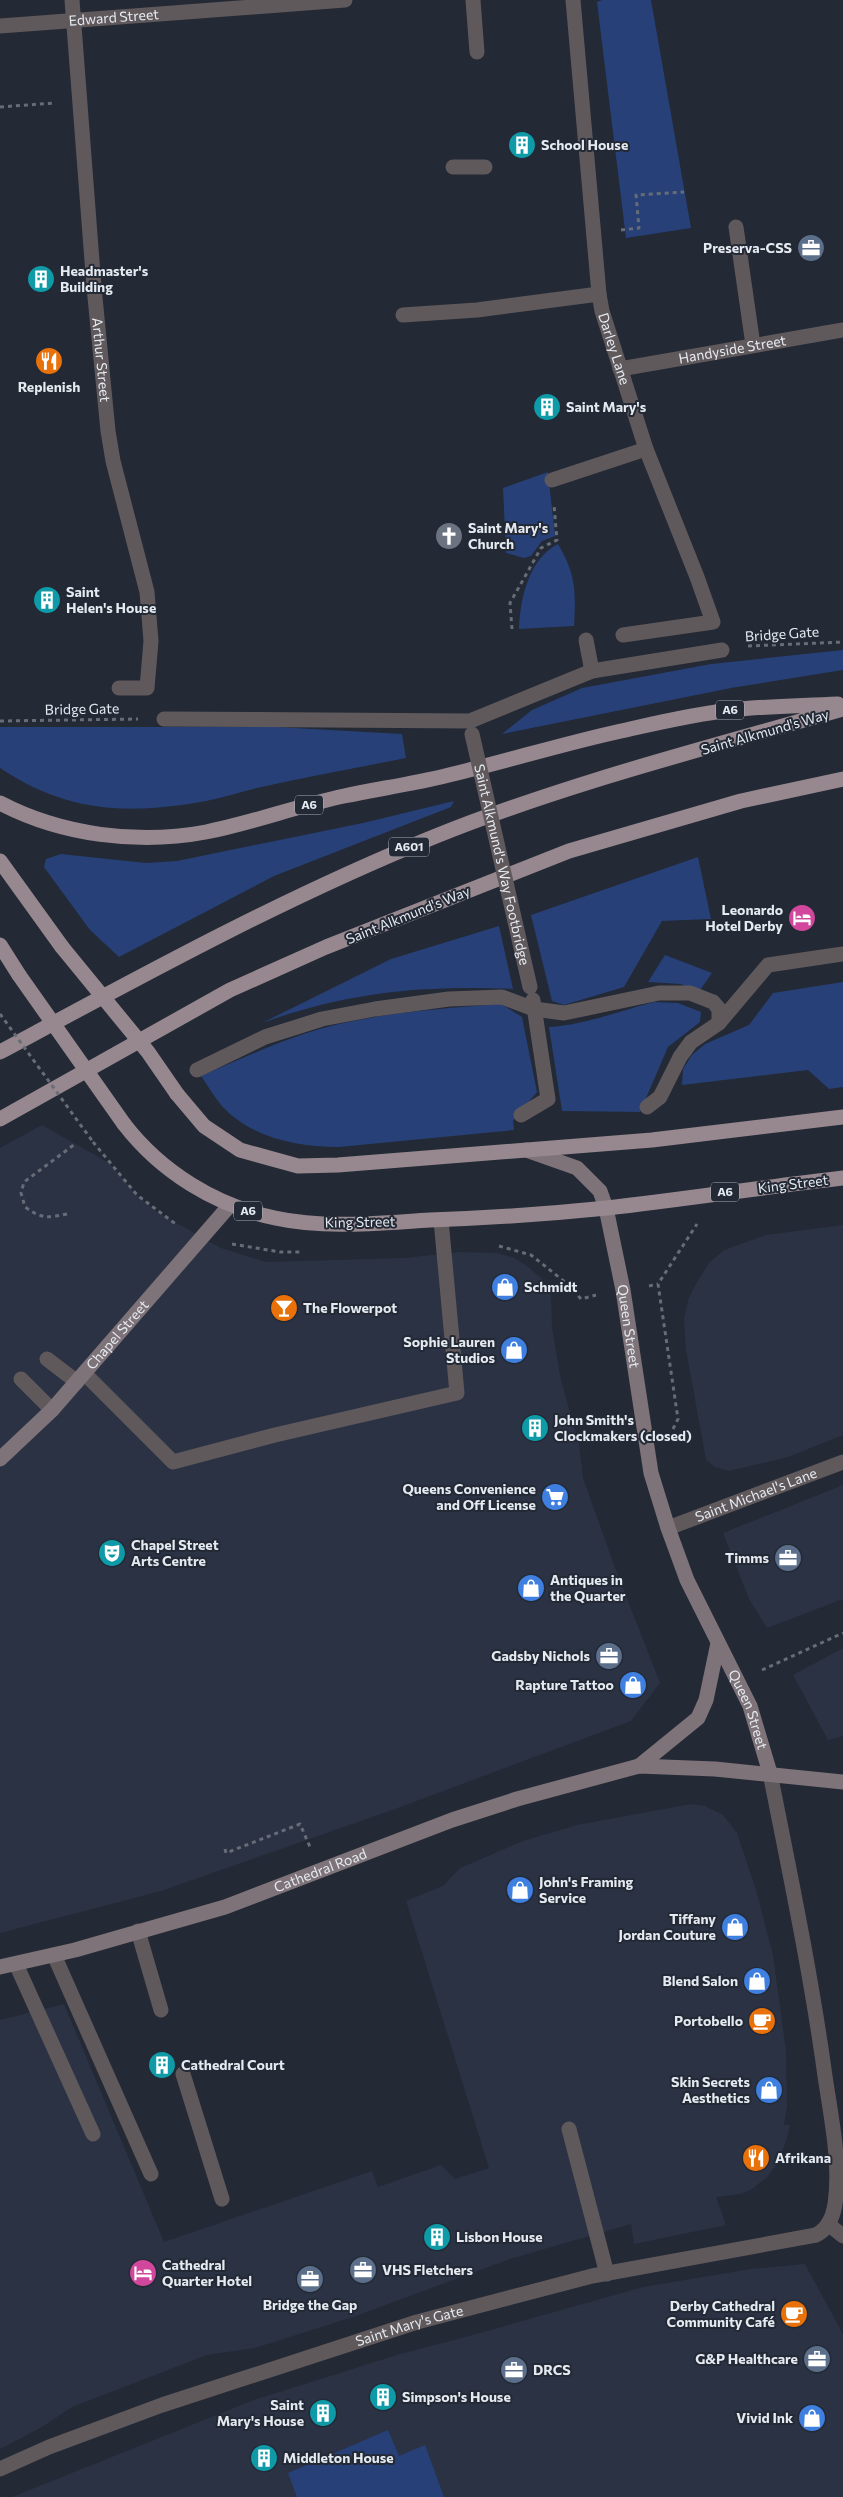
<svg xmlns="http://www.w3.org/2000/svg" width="843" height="2497" viewBox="0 0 843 2497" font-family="Commissioner,sans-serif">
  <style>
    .built { fill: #2a3244 }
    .green { fill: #274078 }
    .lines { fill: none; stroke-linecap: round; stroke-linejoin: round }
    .path { stroke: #676d77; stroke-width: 3; stroke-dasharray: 4 4; stroke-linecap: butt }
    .lane { stroke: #60595c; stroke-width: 15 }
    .street { stroke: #60595c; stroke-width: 15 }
    .secondary { stroke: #7e7378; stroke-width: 15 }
    .primary { stroke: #96888e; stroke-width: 15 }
    .path-bridge { stroke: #676d77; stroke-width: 3; stroke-dasharray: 4 4; stroke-linecap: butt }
    .street-bridge { stroke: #60595c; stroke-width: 15 }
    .primary-bridge { stroke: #96888e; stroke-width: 15 }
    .labels { text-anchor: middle; stroke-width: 4; stroke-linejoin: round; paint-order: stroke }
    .shield { fill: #232935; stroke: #abb0b9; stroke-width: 1 }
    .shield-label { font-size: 12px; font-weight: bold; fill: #e5eaf1 }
    .street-label { font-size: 14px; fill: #e5eaf1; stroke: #232935 }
    .poi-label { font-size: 14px; font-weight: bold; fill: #e5eaf1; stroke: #232935; text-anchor: start }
  </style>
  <rect width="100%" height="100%" fill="#232935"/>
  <path class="built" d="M42,1125L109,1163L137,1195L157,1212L221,1248L266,1262L403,1258L461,1252L497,1253L514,1258L527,1266L542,1279L551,1295L552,1328L561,1380L579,1444L583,1478L614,1565L660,1683L631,1721L395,1809L161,1891L0,1933V1148Z
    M843,1225V1435L788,1457L729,1471L715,1467L706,1460L686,1350L684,1320L688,1300L697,1282L709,1263L724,1250L766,1235Z
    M843,1485V1599L767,1628L749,1599L723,1533Z
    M843,1648V1736L828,1740L793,1675Z
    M691,1804L705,1806L723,1815L737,1833L756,1890L773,1955L786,2051L787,2106L784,2125H790L786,2142L775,2167L767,2177L752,2189L740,2194L716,2197L726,2225L634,2244L631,2224L510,2259L353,2317L255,2348L207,2355L72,2407L42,2427L0,2449V2020L64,2004L164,2242L372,2171L378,2187L441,2165L455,2179L489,2168L406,1901L443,1886L460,1868L523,1841L577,1825Z
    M805,2264L843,2334V2497H12L254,2400L400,2354L473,2335L643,2287L751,2269Z"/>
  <path class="green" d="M602,0H651L691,228L626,238L597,2Z
    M548,472L555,536L542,541L531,556L524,558L506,553L503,488Z
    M558,544C576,575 576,591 574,626L519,629C520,599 529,558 558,544Z
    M843,650V670L731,688L502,734L532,710L582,688L711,664Z
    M0,727H277L402,734L406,758C356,768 307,777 257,788C240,792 223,798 206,801C129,815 67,813 0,768Z
    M454,801L451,807L274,876L119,957L90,930L44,867L46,859L61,854L146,863L177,861L363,823Z
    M698,857L711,919L662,921L624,987L564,1005L552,1001L531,915Z
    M499,926L513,989C422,985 348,992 262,1023L391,959Z
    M665,955L712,973L700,990L680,984L648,982Z
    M843,982V1087L829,1089L808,1070L682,1085L683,1069L692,1055L705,1044L749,1025L773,993Z
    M654,1002L678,1003L701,1012L700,1022L668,1047L640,1112L562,1111L549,1027C585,1025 619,1011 654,1002Z
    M501,1004L522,1017L537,1092L513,1121L514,1130L339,1147C296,1147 251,1138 221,1105C214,1096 207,1085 201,1076C246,1057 291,1035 339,1024C392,1012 447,1008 501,1004Z
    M388,2430L399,2456L425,2445L444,2497H297L288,2473Z"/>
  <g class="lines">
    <path class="path" d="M0,107L54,103
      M621,230L639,228L636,195L684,192
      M512,629L510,603L541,548L557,540L554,505
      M748,646L843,642
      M0,721L138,719
      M93,1142L137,1195L177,1225
      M67,1214C48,1218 42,1219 25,1207L21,1193L24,1182L75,1144
      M232,1244L280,1252H303
      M499,1246L531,1255L570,1286L581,1299L596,1295
      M649,1286L658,1284
      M673,1429L678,1419L658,1284L697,1224
      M762,1670L843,1633
      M225,1849L226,1853L300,1824L310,1847"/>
    <path class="lane" d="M473,0L477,52
      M453,167H485
      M736,227L753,345
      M403,315L477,310L599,294
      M552,480L646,449
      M47,1359L77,1382
      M84,1373L173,1462L275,1435L457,1393L441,1220
      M21,1379L52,1410
      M138,1931L161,2010
      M54,1955L151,2174
      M16,1964L93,2134
      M183,2074L222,2199
      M569,2129L607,2274
      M828,2224L843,2236"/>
    <g class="street">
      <path id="s1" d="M72,0L94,287L108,431L113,461L147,592L151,641L147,688H119"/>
      <path id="s2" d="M573,0L599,294L602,311L646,449L697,577L713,622L623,635"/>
      <path id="s3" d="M0,26L345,0"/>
      <path id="s4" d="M620,369L843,330"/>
      <path d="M586,640L592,671"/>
      <path d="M164,719L470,721L592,671L722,650"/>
      <path d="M719,1023L768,965L843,954"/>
      <path d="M197,1070L265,1037L322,1019L375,1009L449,999L502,997L534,1009L564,1013L659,993H690L713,1002L719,1009V1023L691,1042L680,1057L660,1097L647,1107"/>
      <path d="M521,1115L548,1099L533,1000"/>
      <path id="s5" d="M668,1528L843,1462"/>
      <path id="s6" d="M0,2469L49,2447L162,2405L417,2322L592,2276L816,2235C828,2229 833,2217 835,2204C841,2163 831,2117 825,2076C811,1974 790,1874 770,1773"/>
    </g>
    <g class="secondary">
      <path id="s7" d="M526,1150L577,1168L600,1191L606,1208L623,1290L651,1473L668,1528L687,1580L750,1706L770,1773"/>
      <path id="s8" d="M0,1459L52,1410L230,1205"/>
      <path d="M639,1766L698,1718L706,1700L718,1643"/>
      <path id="s9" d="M0,1967L75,1950L225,1907L452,1820L517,1799L639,1766L715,1769L843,1782"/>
    </g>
    <path class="primary" d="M0,803C61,835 138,845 206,832C252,823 297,806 344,796C377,789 412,784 445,776C504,762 562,744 621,731C657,723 694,714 731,710C767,706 802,706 838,704
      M0,861L62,947
      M0,945L19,975
      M0,1052C143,975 285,897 436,836C568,783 707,748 843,709
      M177,1094L204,1126L240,1150L298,1166L338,1165L652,1140L843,1117
      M0,1119L230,990L326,947L569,851L741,801L843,779
      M124,1124C161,1172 216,1206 275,1218C325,1229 379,1223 430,1220C489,1218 548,1214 607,1208C686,1199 764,1187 843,1178"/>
    <path class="path-bridge" d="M0,1014L93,1142"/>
    <path class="street-bridge" id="s10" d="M472,734L530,987"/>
    <path class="primary-bridge" d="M62,947L148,1052L177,1094
      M19,975L124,1124"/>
  </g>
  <defs>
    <g id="building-disc" transform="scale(1.4375)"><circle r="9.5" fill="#0f9aa8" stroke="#232935"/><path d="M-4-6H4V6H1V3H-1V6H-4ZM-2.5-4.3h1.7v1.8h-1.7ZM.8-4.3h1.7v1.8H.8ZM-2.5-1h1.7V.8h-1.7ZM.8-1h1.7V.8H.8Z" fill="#fff"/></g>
    <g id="office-disc" transform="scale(1.4375)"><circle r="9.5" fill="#5c6f8a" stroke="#232935"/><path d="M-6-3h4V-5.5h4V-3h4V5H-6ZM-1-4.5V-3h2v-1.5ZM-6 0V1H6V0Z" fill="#fff"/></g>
    <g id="restaurant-disc" transform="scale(1.4375)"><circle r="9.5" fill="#e8710a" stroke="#232935"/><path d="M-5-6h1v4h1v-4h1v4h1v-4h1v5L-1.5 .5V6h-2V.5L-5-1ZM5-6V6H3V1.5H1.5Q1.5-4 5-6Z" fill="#fff"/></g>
    <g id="church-disc" transform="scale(1.4375)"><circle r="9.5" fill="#6b7280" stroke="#232935"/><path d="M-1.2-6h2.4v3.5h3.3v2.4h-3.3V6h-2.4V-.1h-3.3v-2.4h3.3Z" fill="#fff"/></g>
    <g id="hotel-disc" transform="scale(1.4375)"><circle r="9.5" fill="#d1479c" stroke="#232935"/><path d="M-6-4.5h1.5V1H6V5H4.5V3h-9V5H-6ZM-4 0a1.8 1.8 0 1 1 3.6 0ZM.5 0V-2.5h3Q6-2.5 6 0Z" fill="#fff"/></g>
    <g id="shop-disc" transform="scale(1.4375)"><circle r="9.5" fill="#3f7fe0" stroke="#232935"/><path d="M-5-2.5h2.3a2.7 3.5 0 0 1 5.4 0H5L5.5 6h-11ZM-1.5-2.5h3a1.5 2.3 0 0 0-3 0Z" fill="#fff"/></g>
    <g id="bar-disc" transform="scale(1.4375)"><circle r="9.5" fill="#e8710a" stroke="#232935"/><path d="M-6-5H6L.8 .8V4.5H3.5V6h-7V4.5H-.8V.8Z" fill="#fff"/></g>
    <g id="supermarket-disc" transform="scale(1.4375)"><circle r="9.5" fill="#3f7fe0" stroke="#232935"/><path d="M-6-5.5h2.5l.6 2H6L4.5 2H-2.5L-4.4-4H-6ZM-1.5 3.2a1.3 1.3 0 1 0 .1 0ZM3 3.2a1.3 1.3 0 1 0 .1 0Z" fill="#fff"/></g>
    <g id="theatre-disc" transform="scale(1.4375)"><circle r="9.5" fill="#0f9aa8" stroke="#232935"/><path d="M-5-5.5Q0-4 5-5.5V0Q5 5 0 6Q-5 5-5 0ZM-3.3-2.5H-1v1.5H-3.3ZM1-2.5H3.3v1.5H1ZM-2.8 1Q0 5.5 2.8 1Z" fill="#fff"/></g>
    <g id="cafe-disc" transform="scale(1.4375)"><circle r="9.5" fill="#e8710a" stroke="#232935"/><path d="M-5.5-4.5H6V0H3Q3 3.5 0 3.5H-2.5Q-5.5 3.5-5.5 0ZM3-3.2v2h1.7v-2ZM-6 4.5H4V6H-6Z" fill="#fff"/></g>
  </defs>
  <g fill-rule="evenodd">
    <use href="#building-disc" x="522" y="145"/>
    <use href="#office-disc" x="811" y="248"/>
    <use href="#building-disc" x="41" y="279"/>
    <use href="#restaurant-disc" x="49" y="361"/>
    <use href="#building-disc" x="547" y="407"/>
    <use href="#church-disc" x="449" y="536"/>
    <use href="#building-disc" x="47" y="600"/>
    <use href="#hotel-disc" x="802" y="918"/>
    <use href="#shop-disc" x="505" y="1287"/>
    <use href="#bar-disc" x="284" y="1308"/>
    <use href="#shop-disc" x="514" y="1350"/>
    <use href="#building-disc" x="535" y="1428"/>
    <use href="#supermarket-disc" x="555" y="1497"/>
    <use href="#theatre-disc" x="112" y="1553"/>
    <use href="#office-disc" x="788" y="1558"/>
    <use href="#shop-disc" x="531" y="1588"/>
    <use href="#office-disc" x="609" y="1656"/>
    <use href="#shop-disc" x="633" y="1685"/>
    <use href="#shop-disc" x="520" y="1890"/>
    <use href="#shop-disc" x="735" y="1927"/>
    <use href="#shop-disc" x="757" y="1981"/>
    <use href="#cafe-disc" x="762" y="2021"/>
    <use href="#building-disc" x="162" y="2065"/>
    <use href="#shop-disc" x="769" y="2090"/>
    <use href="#restaurant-disc" x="756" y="2158"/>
    <use href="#building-disc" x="437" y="2237"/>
    <use href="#office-disc" x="363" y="2270"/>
    <use href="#hotel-disc" x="143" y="2273"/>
    <use href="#office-disc" x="310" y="2279"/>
    <use href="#cafe-disc" x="794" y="2314"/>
    <use href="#office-disc" x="817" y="2359"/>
    <use href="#office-disc" x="514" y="2370"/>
    <use href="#building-disc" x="383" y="2397"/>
    <use href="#building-disc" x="323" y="2413"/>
    <use href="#shop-disc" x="812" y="2418"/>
    <use href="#building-disc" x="264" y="2458"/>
  </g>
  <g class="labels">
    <g class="shield">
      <rect x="716" y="700.5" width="28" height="19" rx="4"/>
      <rect x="295" y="795.5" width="28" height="19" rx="4"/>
      <rect x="389" y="837.5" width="40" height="19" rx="4"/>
      <rect x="711" y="1182.5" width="28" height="19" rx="4"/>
      <rect x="234" y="1201.5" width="28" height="19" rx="4"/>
    </g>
    <g class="shield-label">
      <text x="730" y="714">A6</text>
      <text x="309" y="809">A6</text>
      <text x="409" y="851">A601</text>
      <text x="725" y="1196">A6</text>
      <text x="248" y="1215">A6</text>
    </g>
    <g class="street-label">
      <text dy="5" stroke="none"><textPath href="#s3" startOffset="114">Edward Street</textPath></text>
      <text dy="5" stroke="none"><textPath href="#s2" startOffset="352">Darley Lane</textPath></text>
      <text dy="5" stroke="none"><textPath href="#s4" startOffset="114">Handyside Street</textPath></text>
      <text dy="5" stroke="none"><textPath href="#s1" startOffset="361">Arthur Street</textPath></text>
      <text transform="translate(782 634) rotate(-4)" y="5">Bridge Gate</text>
      <text transform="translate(82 709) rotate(-1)" y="5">Bridge Gate</text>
      <text transform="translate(765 732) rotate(-16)" y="5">Saint Alkmund's Way</text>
      <text dy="5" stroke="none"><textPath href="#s10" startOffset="134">Saint Alkmund's Way Footbridge</textPath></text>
      <text transform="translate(408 915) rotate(-22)" y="5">Saint Alkmund's Way</text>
      <text transform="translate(793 1184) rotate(-7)" y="5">King Street</text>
      <text transform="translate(360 1222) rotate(-1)" y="5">King Street</text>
      <text dy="5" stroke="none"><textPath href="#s7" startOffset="225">Queen Street</textPath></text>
      <text dy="5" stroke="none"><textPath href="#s8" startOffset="171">Chapel Street</textPath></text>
      <text dy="5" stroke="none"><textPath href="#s5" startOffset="94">Saint Michael's Lane</textPath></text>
      <text dy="5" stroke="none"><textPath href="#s7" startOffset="630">Queen Street</textPath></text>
      <text dy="5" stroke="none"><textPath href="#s9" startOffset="335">Cathedral Road</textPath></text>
      <text dy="5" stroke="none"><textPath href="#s6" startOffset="434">Saint Mary's Gate</textPath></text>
    </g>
    <g class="poi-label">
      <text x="541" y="150">School House</text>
      <text x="792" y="253" text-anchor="end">Preserva-CSS</text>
      <text x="60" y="276">Headmaster's<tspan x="60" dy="16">Building</tspan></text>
      <text x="49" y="392" text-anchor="middle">Replenish</text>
      <text x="566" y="412">Saint Mary's</text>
      <text x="468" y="533">Saint Mary's<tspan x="468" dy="16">Church</tspan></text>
      <text x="66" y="597">Saint<tspan x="66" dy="16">Helen's House</tspan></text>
      <text x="783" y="915" text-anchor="end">Leonardo<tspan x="783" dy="16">Hotel Derby</tspan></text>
      <text x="524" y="1292">Schmidt</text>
      <text x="303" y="1313">The Flowerpot</text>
      <text x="495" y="1347" text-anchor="end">Sophie Lauren<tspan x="495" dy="16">Studios</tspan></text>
      <text x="554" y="1425">John Smith's<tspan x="554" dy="16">Clockmakers (closed)</tspan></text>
      <text x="536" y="1494" text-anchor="end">Queens Convenience<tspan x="536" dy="16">and Off License</tspan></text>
      <text x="131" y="1550">Chapel Street<tspan x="131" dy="16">Arts Centre</tspan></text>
      <text x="769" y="1563" text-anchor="end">Timms</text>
      <text x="550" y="1585">Antiques in<tspan x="550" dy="16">the Quarter</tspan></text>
      <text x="590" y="1661" text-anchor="end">Gadsby Nichols</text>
      <text x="614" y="1690" text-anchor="end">Rapture Tattoo</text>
      <text x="539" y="1887">John's Framing<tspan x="539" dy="16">Service</tspan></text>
      <text x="716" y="1924" text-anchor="end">Tiffany<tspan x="716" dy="16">Jordan Couture</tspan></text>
      <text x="738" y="1986" text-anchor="end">Blend Salon</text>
      <text x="743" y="2026" text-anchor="end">Portobello</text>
      <text x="181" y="2070">Cathedral Court</text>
      <text x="750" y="2087" text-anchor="end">Skin Secrets<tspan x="750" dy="16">Aesthetics</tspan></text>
      <text x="775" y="2163">Afrikana</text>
      <text x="456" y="2242">Lisbon House</text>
      <text x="162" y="2270">Cathedral<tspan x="162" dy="16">Quarter Hotel</tspan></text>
      <text x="382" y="2275">VHS Fletchers</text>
      <text x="310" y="2310" text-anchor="middle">Bridge the Gap</text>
      <text x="775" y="2311" text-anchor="end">Derby Cathedral<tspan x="775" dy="16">Community Café</tspan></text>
      <text x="798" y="2364" text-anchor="end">G&amp;P Healthcare</text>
      <text x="533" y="2375">DRCS</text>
      <text x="402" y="2402">Simpson's House</text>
      <text x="304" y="2410" text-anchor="end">Saint<tspan x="304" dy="16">Mary's House</tspan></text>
      <text x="793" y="2423" text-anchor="end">Vivid Ink</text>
      <text x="283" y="2463">Middleton House</text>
    </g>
  </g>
</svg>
